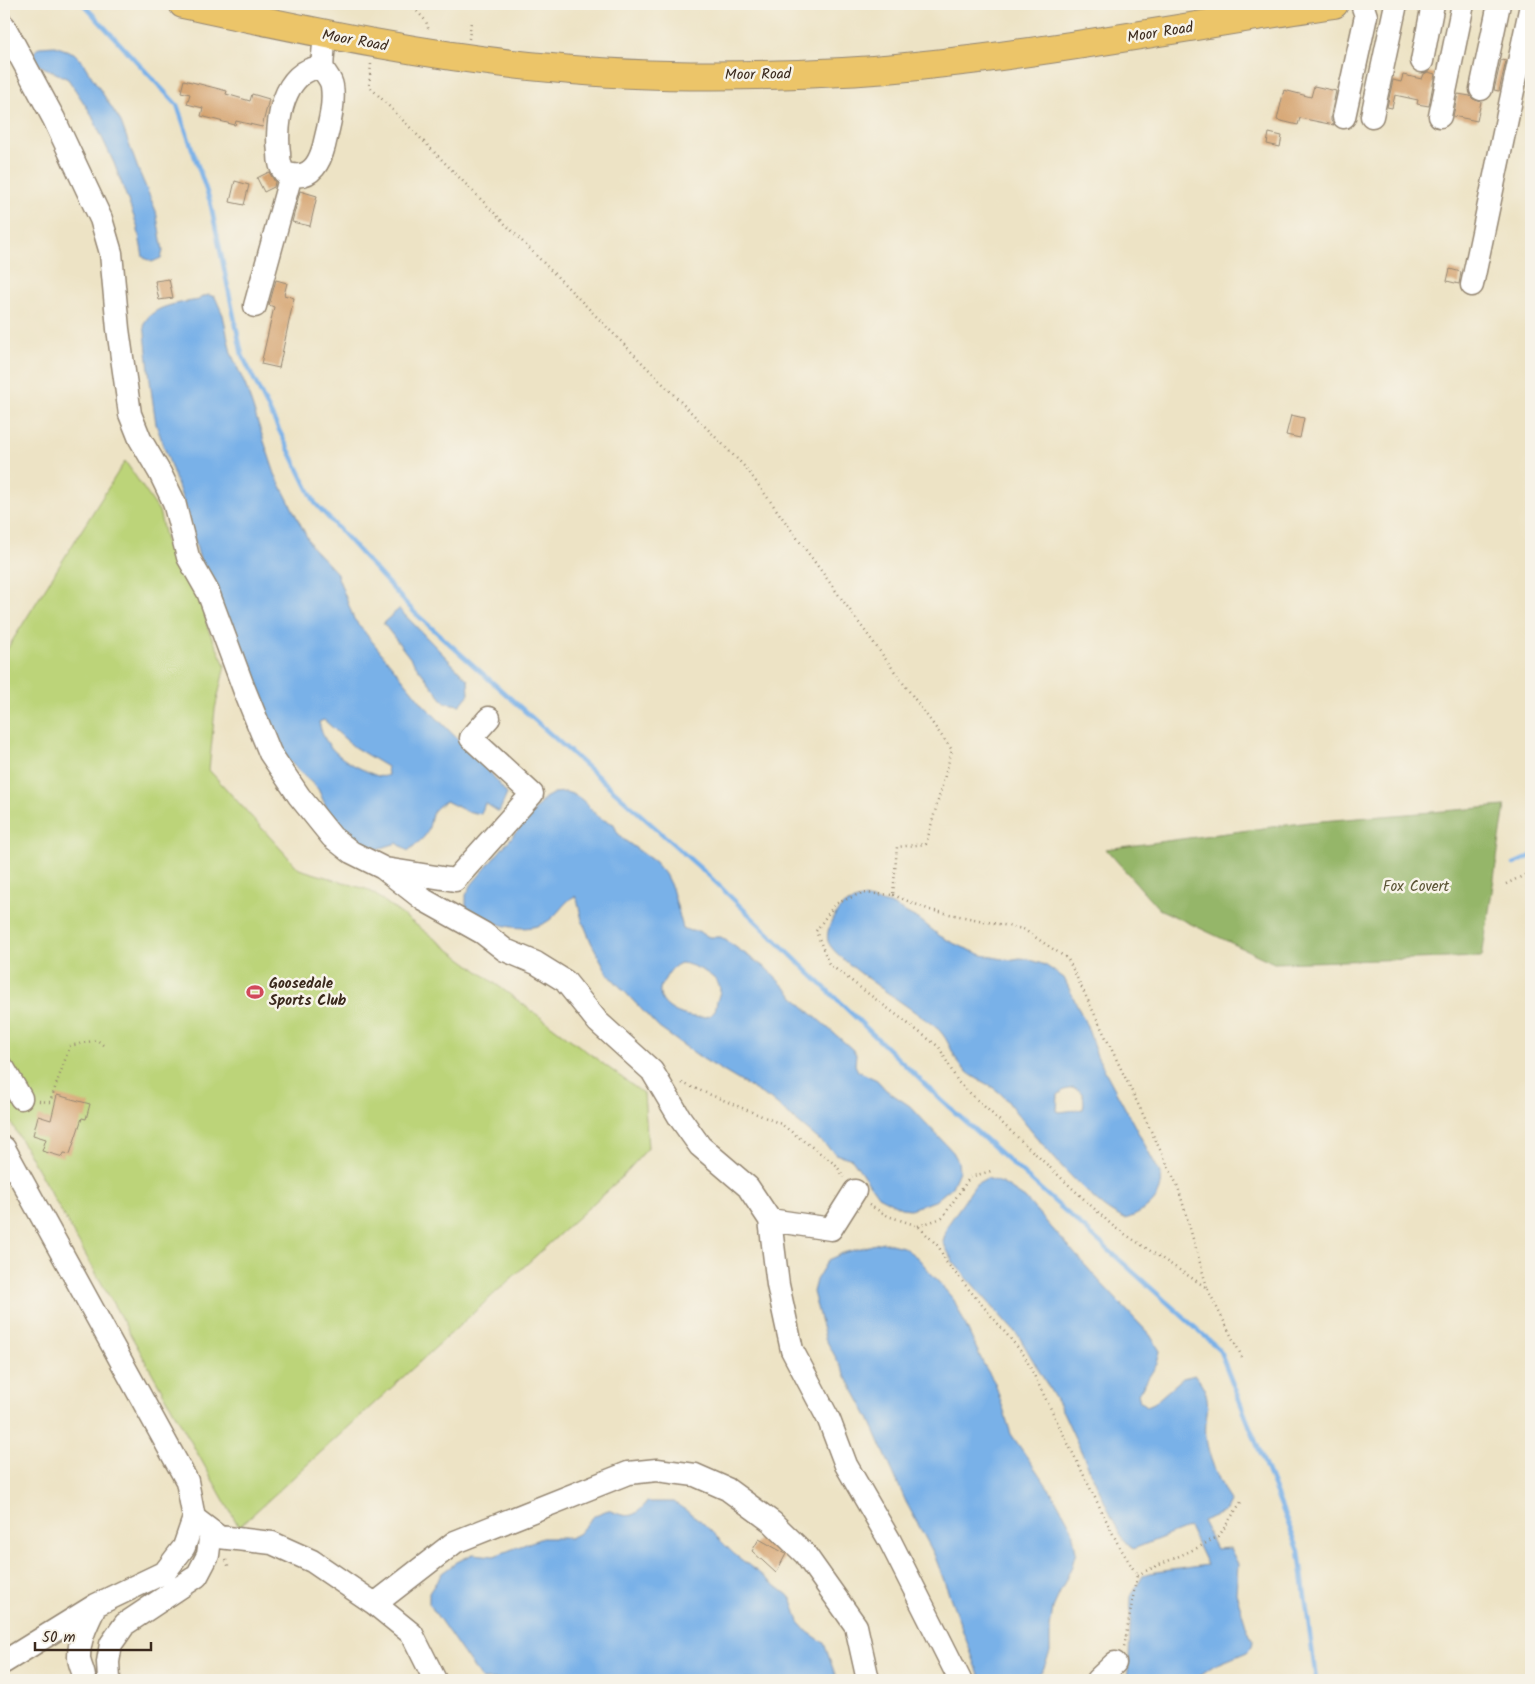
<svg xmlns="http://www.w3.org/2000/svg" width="1535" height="1684" viewBox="0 0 1535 1684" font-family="Kalam,sans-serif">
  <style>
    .green { fill: #bcd479; stroke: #7c7f4c }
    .forest { fill: #95b669; stroke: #687044 }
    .water { fill: #79b1e8; stroke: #5a6e83; fill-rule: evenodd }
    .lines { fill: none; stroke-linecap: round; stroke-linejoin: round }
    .stream { stroke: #79b1e8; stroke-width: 4.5 }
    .building { fill: #d6a471 }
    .minor-casing { stroke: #948672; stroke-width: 25 }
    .major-casing { stroke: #948672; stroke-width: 30 }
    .path { stroke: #948672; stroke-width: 2.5; stroke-dasharray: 1 4; stroke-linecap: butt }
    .minor { stroke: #fff; stroke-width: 22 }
    .major { stroke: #ecc569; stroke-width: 28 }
    .labels { text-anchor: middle; stroke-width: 5; stroke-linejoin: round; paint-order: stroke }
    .street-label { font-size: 15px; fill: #3b2a1e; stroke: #f7f3e8 }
    .park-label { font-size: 15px; fill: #5b5435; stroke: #f7f3e8 }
    .poi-label { font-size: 15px; font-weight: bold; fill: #3b2a1e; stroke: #f7f3e8; text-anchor: start }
  </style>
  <rect width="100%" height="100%" fill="#f7f3e8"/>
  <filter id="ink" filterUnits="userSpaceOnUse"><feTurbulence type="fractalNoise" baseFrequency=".02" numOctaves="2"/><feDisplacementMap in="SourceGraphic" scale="10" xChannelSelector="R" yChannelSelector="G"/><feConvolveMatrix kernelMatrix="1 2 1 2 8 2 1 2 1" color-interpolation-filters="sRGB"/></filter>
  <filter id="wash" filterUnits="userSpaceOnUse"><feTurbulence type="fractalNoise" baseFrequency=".0096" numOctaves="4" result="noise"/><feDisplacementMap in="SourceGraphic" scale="20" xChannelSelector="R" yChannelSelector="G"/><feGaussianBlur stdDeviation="1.12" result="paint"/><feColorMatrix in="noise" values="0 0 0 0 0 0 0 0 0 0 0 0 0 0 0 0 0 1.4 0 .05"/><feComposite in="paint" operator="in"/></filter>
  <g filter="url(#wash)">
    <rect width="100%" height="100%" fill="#ede3c5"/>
    <path class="green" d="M125,461L159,511L167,546L202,600L208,629L225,665L215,709L209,770L299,869L369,890L644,1094L648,1148L620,1179L239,1527L4,1110V654Z"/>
    <path class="forest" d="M1505,806L1482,957L1274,963L1159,909L1106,849L1309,822Z"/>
    <path class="water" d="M55,46L74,53L81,60L121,122L138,169L156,211L163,251L161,258L152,262L143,257L137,225L114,163L90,112L68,79L35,63V51L39,47Z
      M209,295L215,297L223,315L231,353L246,387L275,474L312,547L336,572L354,619L422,703L490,772L507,794L499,812L485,803L481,814L466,811L446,801C425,814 435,817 426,834C423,840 413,846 408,851L397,843L378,849L362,847L335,826L318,789L285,757L257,709L205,578L186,509L156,424L151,389L144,324C152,305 181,303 199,300L201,297ZM324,720L354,747L387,767L388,775C380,779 373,774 366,771C343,761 324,748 319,722Z
      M399,609L468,680L469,694L460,705L445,703L383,623Z
      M566,792C588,798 587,810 602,819C605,821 610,822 614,824L617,832L623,839L655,862L665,874L672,888L683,928L690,931H698L709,937H721L767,969L804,1007L852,1049L856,1054L855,1065L858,1071L877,1080L886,1090L910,1106L953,1152L958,1161L959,1171L952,1187L935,1201L910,1209L901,1208L878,1196L852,1159L836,1154L770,1099L703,1059L659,1028L608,974L591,942L582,920L577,899L575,896C565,901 560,911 552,918C530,938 487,924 466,908V895L472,884L545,798L554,793ZM681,963C692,964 720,976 720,990C720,993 718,998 717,1001C716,1005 716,1009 714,1012C705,1025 656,1013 660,989C660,986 663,982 665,979C669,972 673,966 681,963Z
      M863,898L890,904L920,920L940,936L955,944L982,955L1008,960L1020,958L1028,959L1045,965L1064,978L1087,1026L1097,1056L1160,1173C1161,1176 1162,1181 1161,1185C1159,1202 1140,1215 1125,1219C1108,1212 1096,1201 1083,1188C1060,1166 1040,1142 1020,1117C1014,1111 1010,1103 1004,1097C992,1083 972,1080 961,1066C952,1055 949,1040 939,1030C920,1013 832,959 828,941C825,931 834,914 842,907C847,902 856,901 863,898ZM1073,1088C1084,1089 1085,1101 1083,1109L1060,1112L1057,1111L1058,1095L1064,1090Z
      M987,1178L1002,1183L1025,1198L1101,1283L1150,1335L1160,1351L1157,1364L1138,1394L1140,1401L1147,1406L1154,1403L1183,1378L1195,1375C1218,1401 1201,1415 1207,1444C1211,1465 1221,1483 1230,1502L1225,1512L1202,1521L1216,1549L1230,1548L1238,1564L1236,1593L1246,1625L1253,1641L1252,1647L1247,1652L1213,1666L1193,1680H1127L1129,1660L1131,1595L1143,1576L1149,1573L1207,1565L1189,1527L1133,1549L1120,1535L1063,1412L1020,1338L953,1262L943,1242L947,1226L976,1184Z
      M883,1242L903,1247L918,1258L954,1300L984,1365L995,1383L1011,1434L1054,1496L1072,1529L1076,1552L1072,1566L1053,1608L1050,1628V1652L1043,1670L1031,1680H985L980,1677L934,1554L906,1502L869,1418L825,1338L813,1292L816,1280L828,1260L843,1253Z
      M647,1502H674L701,1521L734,1554L788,1595L792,1600L799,1622L808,1632L824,1643L837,1680H482L429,1604V1593L442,1573L457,1562L473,1554L494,1556L542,1538H569L578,1534L595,1515L608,1510C627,1518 634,1519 647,1502Z"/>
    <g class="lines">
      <path class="stream" d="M83,4L177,105L210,201L242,355L315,503L415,613L708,875L939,1098L1219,1349L1299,1551L1316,1680
        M1514,864L1531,856"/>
    </g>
    <g id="blocks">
      <path class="building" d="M1501,60L1506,61L1499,91L1494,90Z
        M1428,72L1435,74L1429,106L1417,104L1418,100L1395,95L1392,108L1387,107L1393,80L1401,82L1403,75L1422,79L1424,74Z
        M184,80L227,91L226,94L250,101L252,94L269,99L262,127L236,121L235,125L201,116L203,108L187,104L190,94L181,92Z
        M1314,86L1336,91L1331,115V121L1334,125L1300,118L1298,125L1277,120L1284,90L1311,97Z
        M1458,94L1470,96L1473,99L1481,102L1477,121L1453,116Z
        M1269,133L1282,136L1280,147L1267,144Z
        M269,172L275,182L274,187L264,192L257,178Z
        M235,181L249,185L244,205L230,202Z
        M300,191L317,196L310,226L292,222Z
        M1450,269L1461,272L1459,284L1447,281Z
        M169,279L173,298L159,300L155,281Z
        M276,280L287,283L284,295L294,298L279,368L261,364L274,307L269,305Z
        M1291,415L1304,418L1300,438L1286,435Z
        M57,1095L90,1104L86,1119L82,1118L70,1154L64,1153L63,1157L42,1151L46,1139L33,1135L38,1116L51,1120Z
        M759,1539L786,1554L776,1573L752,1551Z"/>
    </g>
  </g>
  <g filter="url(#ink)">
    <use href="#blocks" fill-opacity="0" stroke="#948672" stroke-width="1"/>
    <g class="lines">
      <g class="minor-casing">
        <path id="minor" d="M4,26L54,119L101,219L111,253L118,329L130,414L140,439L160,473L174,502L188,557L208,592L244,689L270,753L299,796L332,837L351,852L383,868L424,900L483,933L505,950L536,963L565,981L598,1022L652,1071L680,1118L700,1146L748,1187L770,1220L778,1285L792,1350L829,1420L846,1465L890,1541L960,1680
          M1422,61L1433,4
          M322,67C283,69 275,123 279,153C279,159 280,167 284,172C286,174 291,175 294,175C312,178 320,161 324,146C328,128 335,106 332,86C331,79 326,75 323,69C321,62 325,42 325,34
          M1481,89L1499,4
          M1372,116L1396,4
          M1440,116L1463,4
          M1344,117L1366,16L1362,4
          M1472,285L1531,5
          M255,306L291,175
          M385,869L455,880L532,794L471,738L489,718
          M4,1069L21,1098
          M4,1148L187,1481L194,1518L184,1547L165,1572L96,1605L4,1662
          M770,1220L831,1229L855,1191
          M194,1518L219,1537L272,1543L312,1561L375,1604L412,1634L435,1680
          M375,1604L455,1542L628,1473L657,1470L695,1475L727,1489L772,1522L805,1554L856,1626L868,1680
          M84,1680C85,1672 79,1666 79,1657C79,1638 88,1622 96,1605
          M109,1680L108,1662L111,1644L125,1624L197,1576L208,1555L211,1531
          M1097,1680L1115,1663"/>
      </g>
      <g class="major-casing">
        <path id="major" d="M183,4C305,30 427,57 551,68C647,78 746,77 843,72C885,70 928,65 970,60C1092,45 1213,22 1334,4"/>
      </g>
      <path class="path" d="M410,4L426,21L429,31
        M469,39L471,22
        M371,64L369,86L746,468L952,750L926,844L897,847L893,895L862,893L835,904L816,931L829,964L939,1047L958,1082L1114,1227L1207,1288L1242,1357
        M1506,884L1531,872
        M893,895L930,910L1023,929L1068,959L1178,1187L1207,1287
        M682,1083L781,1124L836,1165L844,1177
        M39,1101L50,1102L70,1046L97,1040L103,1045
        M869,1205L888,1216L918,1226L939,1247L946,1262L1024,1355L1118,1544L1137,1575L1124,1647
        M918,1226L942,1218L970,1177L991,1171
        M226,1560L229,1568
        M1137,1575L1197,1548L1219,1536L1243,1499"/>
      <use href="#minor" class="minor"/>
      <use href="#major" class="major"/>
    </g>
  </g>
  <defs>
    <g id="stadium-bare" transform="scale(1.35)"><path d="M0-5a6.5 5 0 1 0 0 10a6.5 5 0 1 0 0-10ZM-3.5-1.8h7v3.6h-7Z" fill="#d1495b" stroke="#f7f3e8" stroke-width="2.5" paint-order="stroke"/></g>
  </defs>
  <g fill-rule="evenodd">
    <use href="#stadium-bare" x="255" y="992"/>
  </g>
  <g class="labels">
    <g class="street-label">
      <text transform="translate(1160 32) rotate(-9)" y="5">Moor Road</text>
      <text transform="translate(355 40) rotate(10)" y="5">Moor Road</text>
      <text transform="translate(758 74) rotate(-1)" y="5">Moor Road</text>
    </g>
    <g class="park-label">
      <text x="1416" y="891">Fox Covert</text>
    </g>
    <g class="poi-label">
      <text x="269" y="988">Goosedale<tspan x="269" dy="17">Sports Club</tspan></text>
    </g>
  </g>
  <rect width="1535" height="1684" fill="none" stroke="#f7f3e8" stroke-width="20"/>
  <path d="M35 1642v8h116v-8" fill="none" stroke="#3b2a1e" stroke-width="2.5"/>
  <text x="42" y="1642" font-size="15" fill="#3b2a1e" stroke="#f7f3e8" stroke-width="4" paint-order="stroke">50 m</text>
</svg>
